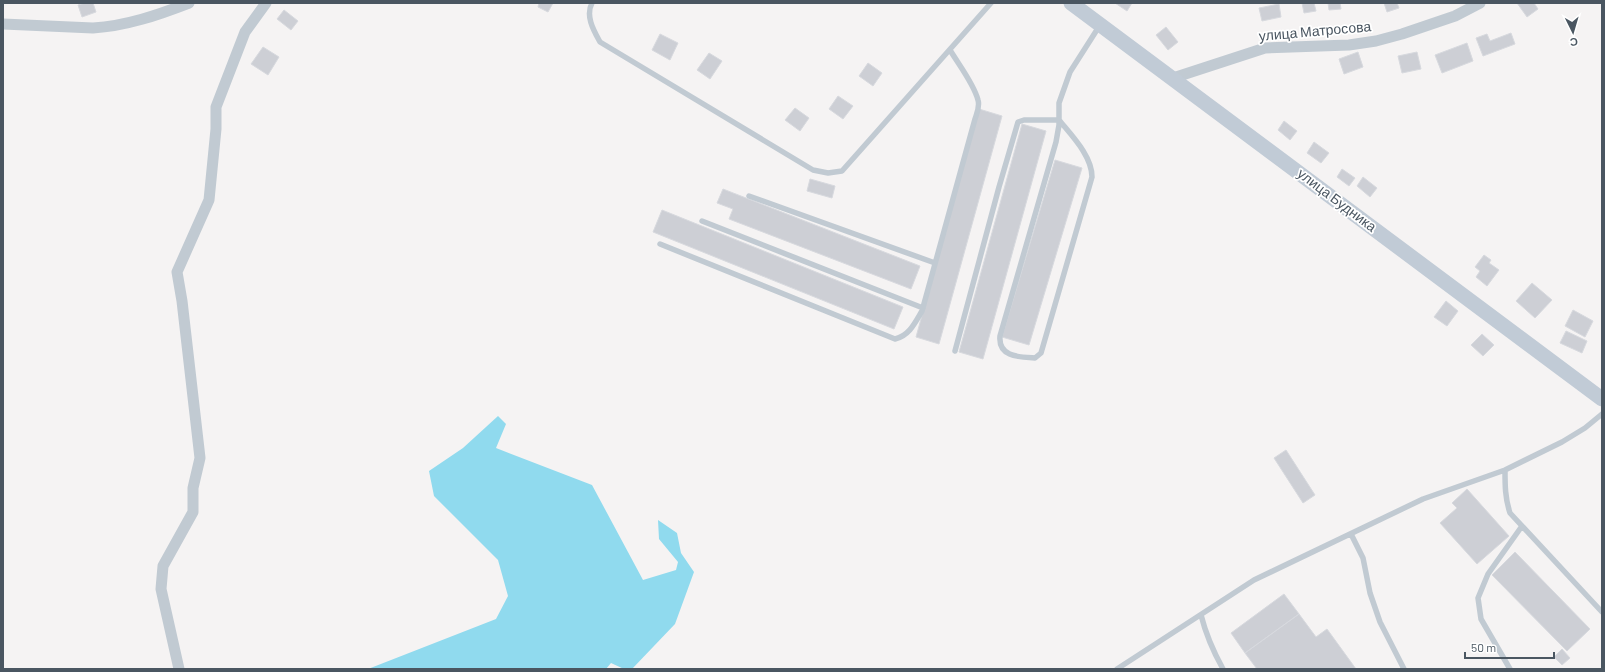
<svg xmlns="http://www.w3.org/2000/svg" width="1605" height="672" viewBox="0 0 1605 672" font-family="Barlow,sans-serif">
  <style>
    .water { fill: #90daee }
    .building { fill: #cdcfd5; stroke: #d7d9de }
    .lines { fill: none; stroke-linecap: round; stroke-linejoin: round }
    .lane { stroke: #c1cad2; stroke-width: 5.5 }
    .street { stroke: #c1cad2; stroke-width: 11 }
    .secondary { stroke: #c1cbd6; stroke-width: 15 }
    .labels { text-anchor: middle; stroke-width: 3.5; stroke-linejoin: round; paint-order: stroke }
    .street-label { font-size: 14px; fill: #4a5661; stroke: #fff }
  </style>
  <rect width="100%" height="100%" fill="#f5f3f3"/>
  <path class="water" d="M498,416L506,424L496,448L592,485L643,580L676,570L678,562L659,539L658,520L677,533L681,553L694,572L675,624L632,669H624L611,663L606,669H368L496,619L508,596L498,560L434,496L429,471L463,448Z"/>
  <path class="building" d="M85,3H93L96,12L82,17L78,5Z
    M539,3H553L548,12L538,7Z
    M1115,3H1132L1127,11Z
    M1302,3H1314L1316,11L1304,13Z
    M1328,3H1340L1341,9L1329,10Z
    M1384,3H1397L1399,8L1387,12Z
    M1517,3H1534L1538,9L1527,17Z
    M1279,4L1281,17L1262,21L1259,8Z
    M284,10L298,21L291,30L277,19Z
    M1166,27L1178,42L1168,50L1156,35Z
    M1511,33L1515,44L1483,56L1476,38L1487,34L1490,41Z
    M660,34L678,43L670,60L652,50Z
    M1467,43L1473,61L1442,73L1435,55Z
    M263,47L279,57L268,75L251,64Z
    M1358,52L1363,67L1344,74L1339,59Z
    M1417,52L1421,69L1402,73L1398,56Z
    M709,53L722,61L710,79L697,70Z
    M868,63L882,73L873,86L859,76Z
    M838,96L853,106L843,119L829,109Z
    M795,108L809,118L800,131L785,120Z
    M979,109L1002,116L939,344L916,337Z
    M1284,121L1297,131L1290,140L1278,130Z
    M1022,124L1046,131L983,359L959,352Z
    M1314,142L1329,153L1321,163L1307,153Z
    M1055,160L1082,168L1029,345L1002,337Z
    M1342,169L1355,178L1349,186L1337,177Z
    M1363,177L1377,188L1370,197L1357,186Z
    M810,179L835,186L832,198L807,191Z
    M723,189L920,266L911,289L729,219L733,209L717,203Z
    M662,210L903,307L894,329L653,232Z
    M1484,255L1491,260L1489,263L1499,270L1487,286L1476,277L1480,271L1475,267Z
    M1532,283L1552,300L1535,318L1516,301Z
    M1446,301L1458,311L1447,326L1434,317Z
    M1573,310L1593,321L1585,337L1565,326Z
    M1566,331L1587,341L1582,353L1560,343Z
    M1482,334L1494,345L1483,356L1471,345Z
    M1286,450L1315,495L1303,503L1274,458Z
    M1467,489L1509,536L1477,564L1440,523L1457,508L1452,503Z
    M1515,552L1590,629L1567,651L1492,575Z
    M1284,594L1299,614L1245,653L1231,633Z
    M1299,614L1316,637L1327,629L1356,669H1257L1245,653Z
    M1562,649L1570,658L1562,665L1554,657Z"/>
  <g class="lines">
    <path class="lane" d="M592,3C585,16 594,31 600,42L813,170L828,173L842,171L991,3
      M749,196L935,263
      M702,221L923,308
      M660,244L895,339C909,336 915,323 922,311L975,119C977,113 980,107 978,100C974,84 959,65 950,50
      M955,351L999,187L1018,122L1024,120H1059C1072,136 1092,156 1092,177L1041,353L1035,358C1019,357 998,357 1000,336L1056,142L1059,125V103L1070,72L1100,25
      M1505,470C1505,485 1505,498 1510,513L1602,612
      M1351,534L1363,558L1370,593L1380,622L1404,669
      M1201,615C1206,635 1213,651 1223,669
      M1117,669L1254,580L1423,499L1505,470L1562,442L1585,428L1602,414
      M1510,669L1481,619L1478,598L1488,574L1522,526"/>
    <path class="street" d="M3,24L93,28C126,26 158,15 189,3
      M1173,78L1265,48L1349,45L1376,41L1402,34L1455,16L1480,3
      M179,669L161,589L163,566L193,512V488L200,458L182,301L177,272L209,200L216,129V107L245,32L266,3"/>
    <path class="secondary" d="M1071,3L1602,399"/>
  </g>
  <g class="labels">
    <g class="street-label">
      <text transform="translate(1315 31) rotate(-5)" y="5">улица Матросова</text>
      <text transform="translate(1337 200) rotate(37)" y="5">улица Будника</text>
    </g>
  </g>
  <rect width="1605" height="672" fill="none" stroke="#4a5661" stroke-width="8"/>
  <g transform="translate(1573 32) rotate(175)" stroke="#ffffff" stroke-width="3" paint-order="stroke">
  <path d="M0-3L7 15L0 10L-7 15Z" fill="#4a5661"/>
  <text y="-6" font-size="11" font-weight="bold" text-anchor="middle" fill="#4a5661">С</text>
  </g>
  <path d="M1465 652v6h89v-6" fill="none" stroke="#4a5661" stroke-width="2"/>
  <text x="1471" y="652" font-size="12" fill="#4a5661" stroke="#ffffff" stroke-width="3" paint-order="stroke">50 m</text>
</svg>
